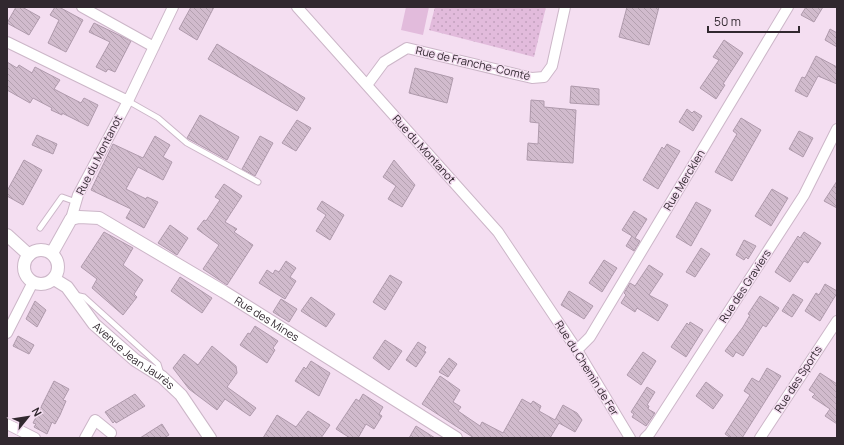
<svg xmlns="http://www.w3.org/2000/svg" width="844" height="445" viewBox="0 0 844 445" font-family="Manrope,sans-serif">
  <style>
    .green { fill: #e2bbdc }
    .park { fill: url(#park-dots) }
    .building { fill: url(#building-back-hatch); stroke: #af9aac }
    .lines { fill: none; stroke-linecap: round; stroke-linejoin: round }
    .service-casing { stroke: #ccb6c8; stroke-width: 7 }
    .minor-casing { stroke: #ccb6c8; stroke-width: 12 }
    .tertiary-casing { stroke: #ccb6c8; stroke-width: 14 }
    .service { stroke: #fff; stroke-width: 5 }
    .minor { stroke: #fff; stroke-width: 10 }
    .tertiary { stroke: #fff; stroke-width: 12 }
    .labels { text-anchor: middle; stroke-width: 3; stroke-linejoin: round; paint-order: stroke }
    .street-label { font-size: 11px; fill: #31282f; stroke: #f4def1 }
  </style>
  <defs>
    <pattern id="park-dots" width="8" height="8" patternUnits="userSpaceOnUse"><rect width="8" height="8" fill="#e2bbdc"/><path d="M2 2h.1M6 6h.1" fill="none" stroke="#c2a1bd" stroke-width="1.8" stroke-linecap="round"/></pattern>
    <pattern id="building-back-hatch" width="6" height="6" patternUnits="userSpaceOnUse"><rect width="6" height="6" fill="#d1bbcd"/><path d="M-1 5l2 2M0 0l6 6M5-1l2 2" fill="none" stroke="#b4a1b0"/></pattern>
  </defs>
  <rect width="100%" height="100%" fill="#f4def1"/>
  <path class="green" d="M406,7H429L423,35L401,30Z"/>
  <path class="park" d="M435,7H546L534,57L429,30Z"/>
  <path class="building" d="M16,7H22L40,17L29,35L7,23Z
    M55,7H59L83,20L66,52L48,43L59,20L50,15Z
    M191,7H214L197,40L179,29Z
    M627,7H659L649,45L619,37Z
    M806,7H823L814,22L801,15Z
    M94,23L131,41L115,72L108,69L106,72L96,67L110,42L89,32Z
    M830,29L837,33V47L825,40Z
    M724,40L743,53L723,84L725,85L716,99L700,88L719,60L713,57Z
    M217,44L305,98L297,111L208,59Z
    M816,56L837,67V84L818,76L807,97L795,91L802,77L805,78Z
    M7,62L17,68L19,65L32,73L35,67L60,80L54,89L81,103L84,98L98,105L88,126L62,113V115L51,110L52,108L33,98L30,103L7,90Z
    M415,68L453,78L447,103L409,93Z
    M571,86L599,89V105L570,103Z
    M531,100L544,101V107L576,110L573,163L527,160L528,143L538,144L539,123L530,122Z
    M687,109L692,113L694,111L702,116L693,131L679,122Z
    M200,115L239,137L227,160L187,138Z
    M741,118L761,130L732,181L715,172L737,134L733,131Z
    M297,120L311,128L296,151L282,143Z
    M799,131L813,138L803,157L789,149Z
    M37,135L57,144L53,154L32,145Z
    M155,136L170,145L163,157L172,162L163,180L138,167L126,189L146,199L147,197L158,202L144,228L126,218L131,209L91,190L113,144L143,158Z
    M260,136L273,143L255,176L242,169Z
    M667,144L680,151L658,189L643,180L662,147L664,149Z
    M24,160L42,170L23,205L7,196V191Z
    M394,160L415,185L402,207L388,199L396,186L383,177Z
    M837,181V208L824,201Z
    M224,184L242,196L225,222L237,229L234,232L253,245L227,285L203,269L219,245L197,229L204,220L206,221L220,200L215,197Z
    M772,189L788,198L771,226L755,216Z
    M322,201L344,215L330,240L316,231L326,215L317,209Z
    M696,202L711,210L691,246L676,237Z
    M634,211L647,219L635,238L640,241L634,251L626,246L632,236L622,230Z
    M170,225L188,238L177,255L158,243Z
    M104,232L133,248L123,265L143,280L134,294L137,297L123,315L92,288L97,279L81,267Z
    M804,232L821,243L808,263L804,261L790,282L775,272L798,236L800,238Z
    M744,240L756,246L748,259L746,257L744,260L736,255Z
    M701,248L710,254L695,277L686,272Z
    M604,260L617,268L602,292L589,283Z
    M286,261L296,268L290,277L296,281L285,299L259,283L267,270L273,274L275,270L279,272Z
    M649,265L663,274L649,295L668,305L658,321L637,308L635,312L621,303L626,295L624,293L630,283L635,286Z
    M390,275L402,282L385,310L373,302Z
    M180,277L212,298L202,313L171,291Z
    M825,284L837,291V293L820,321L805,311L816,293L819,295Z
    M569,291L593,306L584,319L561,305Z
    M793,294L803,300L792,317L782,311Z
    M760,296L779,308L766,327L763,325L743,356L736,352L733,357L725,351L743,327L750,315L748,314Z
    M311,297L335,314L326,327L301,311Z
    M281,299L297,309L289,322L273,312Z
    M35,301L46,310L37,327L26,319Z
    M690,322L703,330L686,357L671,347L687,323L689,325Z
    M255,326L278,341L273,348L275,350L267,363L240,345L248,333L250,334Z
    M18,336L34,345L29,354L13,346Z
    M385,340L402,351L389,370L373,358Z
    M418,342L426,347L424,351L426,352L416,367L406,360Z
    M212,346L236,366L237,373L227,387L256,408L250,416L225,399L217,410L189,389L173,368L184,354L198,365Z
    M643,352L656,361L641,385L627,375Z
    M449,358L457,364L448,377L439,372Z
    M311,361L330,373L319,396L295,381L304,367L306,369Z
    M767,368L781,376L742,438H731L725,434L750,395L744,391L752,378L759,382Z
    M820,373L837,384V424L825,416L830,409L812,397L815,394L809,390Z
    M440,376L460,390L453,402L461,407L458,411L480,426L482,422L503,433L522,399L531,404L533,401L541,406L539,411L555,420L563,405L577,413L582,420L575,432L559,423L550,438H474L422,404Z
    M54,381L69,389L63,400L66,401L60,415L55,424L52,422L47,434L34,427L36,424L33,423Z
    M706,382L723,395L713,409L696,396Z
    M647,387L655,392L647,405L649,406L648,409L655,413L646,426L632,417L634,414L631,412Z
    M135,394L145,406L116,423L115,421L113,423L105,412Z
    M363,394L383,407L379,414L382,416L374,429L366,424L358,438H350L336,429L356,399L359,401Z
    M308,411L330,425L321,438H263L277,415L296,427Z
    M162,424L169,435L164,438H140Z
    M416,426L435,438H409Z"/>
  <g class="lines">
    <g class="service-casing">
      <path id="service" d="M128,101L158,118L187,143L258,182
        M40,228L62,197L76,202
        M75,295L84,297L158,364L161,374"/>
    </g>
    <g class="minor-casing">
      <path id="minor" d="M82,7L154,47
        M297,7L498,232L577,350L630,438
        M7,42L128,101
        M367,85L384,62L407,48L532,78L544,77L552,66L565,7
        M71,219L78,195L128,101L173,7
        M7,333L33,282
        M577,350L590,337L788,7
        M7,424L35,438
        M85,438L95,420L111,433
        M645,438L650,433L804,195L837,129
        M760,438L837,321"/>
    </g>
    <g class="tertiary-casing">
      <g id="tertiary">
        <path d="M7,235L29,255"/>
        <circle cx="41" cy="267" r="17"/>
        <path id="s1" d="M52,253L71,219L79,217L99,218L224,292L456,438"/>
        <path id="s2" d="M54,279L67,287L94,324L135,360L162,377L181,395L210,438"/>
      </g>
    </g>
    <use href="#service" class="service"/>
    <use href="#minor" class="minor"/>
    <use href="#tertiary" class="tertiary"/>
  </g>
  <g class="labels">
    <g class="street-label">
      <text transform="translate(473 63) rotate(13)" y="4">Rue de Franche-Comté</text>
      <text transform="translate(424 149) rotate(48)" y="4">Rue du Montanot</text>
      <text transform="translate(99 155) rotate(-63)" y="4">Rue du Montanot</text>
      <text transform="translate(684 180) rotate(-59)" y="4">Rue Mercklen</text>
      <text transform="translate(745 286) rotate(-57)" y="4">Rue des Graviers</text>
      <text dy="4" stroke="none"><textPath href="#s1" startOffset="263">Rue des Mines</textPath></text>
      <text dy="4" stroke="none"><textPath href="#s2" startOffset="112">Avenue Jean Jaurès</textPath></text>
      <text transform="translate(587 368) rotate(58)" y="4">Rue du Chemin de Fer</text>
      <text transform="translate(798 379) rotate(-57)" y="4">Rue des Sports</text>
    </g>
  </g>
  <rect width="844" height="445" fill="none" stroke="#31282f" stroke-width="16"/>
  <g transform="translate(28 417) rotate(60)" stroke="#f4def1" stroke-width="3" paint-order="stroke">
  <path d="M0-3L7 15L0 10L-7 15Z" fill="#31282f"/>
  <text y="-6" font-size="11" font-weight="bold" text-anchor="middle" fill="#31282f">N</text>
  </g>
  <path d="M708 26v6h91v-6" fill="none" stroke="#31282f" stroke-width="2"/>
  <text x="714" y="26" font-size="12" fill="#31282f" stroke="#f4def1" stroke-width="3" paint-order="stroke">50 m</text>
</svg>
